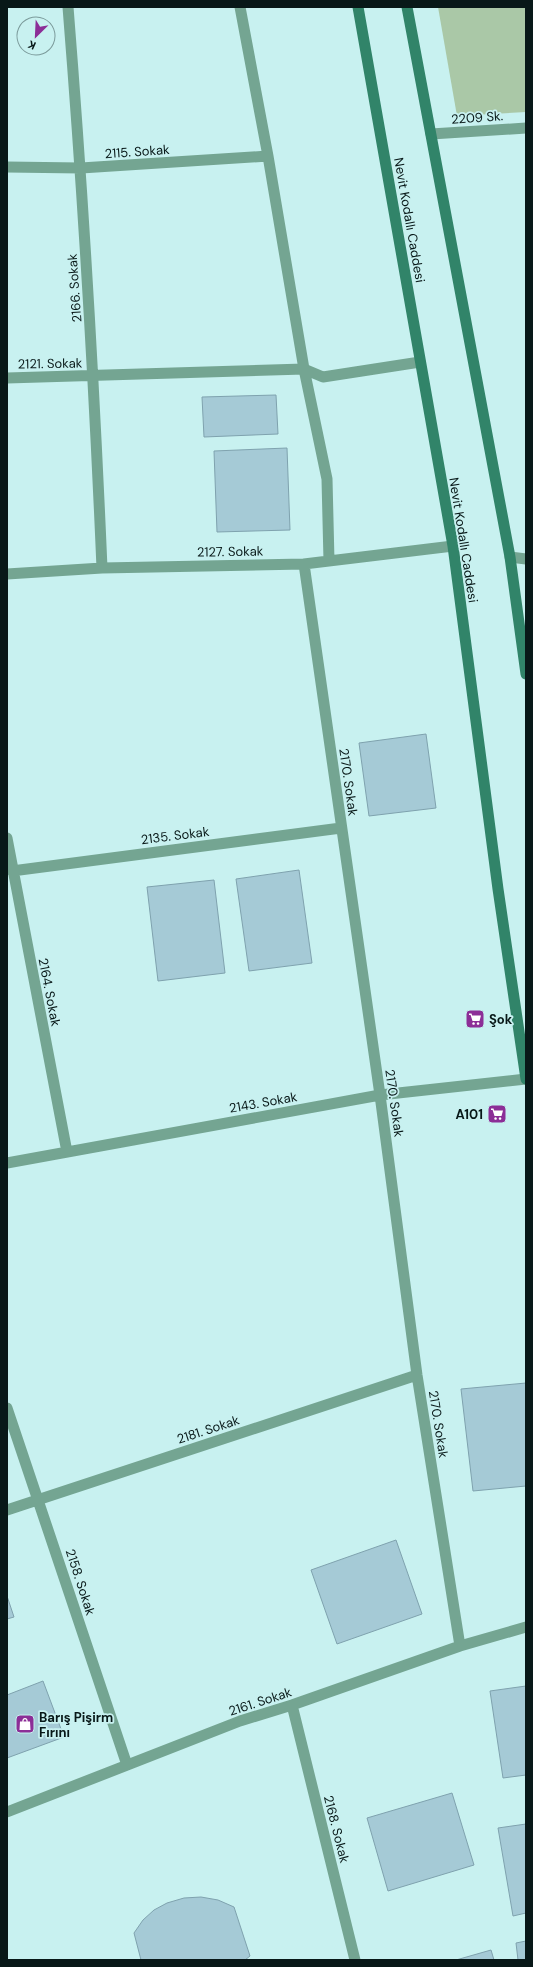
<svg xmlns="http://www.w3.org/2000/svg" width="533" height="1967" viewBox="0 0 533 1967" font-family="'DM Sans',sans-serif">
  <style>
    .green { fill: #aac8a7 }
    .building { fill: #a5cad6; stroke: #7fa2ae }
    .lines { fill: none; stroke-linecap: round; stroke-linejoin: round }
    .minor { stroke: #74a592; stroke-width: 11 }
    .secondary { stroke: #318469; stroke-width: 11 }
    .labels { text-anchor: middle; stroke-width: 3.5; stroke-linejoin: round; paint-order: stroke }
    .street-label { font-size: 13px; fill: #081818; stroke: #c8f1f0 }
    .poi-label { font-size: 13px; font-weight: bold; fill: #081818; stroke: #c8f1f0; text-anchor: start }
  </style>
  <rect width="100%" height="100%" fill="#c8f1f0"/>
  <path class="green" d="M438,7H526V112L457,116Z"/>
  <path class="building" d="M276,395L278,434L204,437L202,397Z
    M287,448L290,530L217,532L214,451Z
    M426,734L436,808L369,816L359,743Z
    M299,870L312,963L249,971L236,879Z
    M214,880L225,973L158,981L147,887Z
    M526,1383V1486L473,1491L461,1389Z
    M396,1540L422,1614L337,1644L311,1570Z
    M7,1596L14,1617L7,1619Z
    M43,1681L64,1737L7,1758V1695Z
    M526,1686V1775L503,1778L490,1691Z
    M452,1793L474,1865L388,1891L367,1818Z
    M526,1824V1913L513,1916L498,1828Z
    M201,1897L218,1900L234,1907L250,1956L245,1960H141L134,1933L143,1920L154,1910L167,1903L184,1898Z
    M526,1941V1960H518L516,1943Z
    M491,1950L494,1960H456Z"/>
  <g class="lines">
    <path class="minor" d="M68,7C83,194 94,381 102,568
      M240,7L268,156L304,369L327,479L329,561
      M431,134L526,128
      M7,167L81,168L268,156
      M7,378L304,369L323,377L420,362
      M510,557L526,559
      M304,564L380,1095L417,1375L460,1646
      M7,574L102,568L304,564L453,546
      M7,838L67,1152
      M12,871L341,828
      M7,1163L380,1095L526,1079
      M7,1408L127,1765
      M7,1510L417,1375
      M292,1705L355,1960
      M7,1812L240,1721L292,1705L460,1646L526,1627"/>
    <path class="secondary" d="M358,7L453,546L498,889L526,1079
      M407,7L510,557L526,674"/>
  </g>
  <defs>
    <g id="supermarket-square" transform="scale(1)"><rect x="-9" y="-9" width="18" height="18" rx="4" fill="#8c2e97" stroke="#c8f1f0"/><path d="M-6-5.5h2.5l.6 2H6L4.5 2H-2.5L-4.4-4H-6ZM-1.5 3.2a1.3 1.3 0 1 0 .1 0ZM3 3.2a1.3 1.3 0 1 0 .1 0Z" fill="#fff"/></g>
    <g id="shop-square" transform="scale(1)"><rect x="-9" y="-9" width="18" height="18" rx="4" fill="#8c2e97" stroke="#c8f1f0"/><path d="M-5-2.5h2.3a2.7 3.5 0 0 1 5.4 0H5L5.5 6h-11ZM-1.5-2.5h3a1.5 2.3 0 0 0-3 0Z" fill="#fff"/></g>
  </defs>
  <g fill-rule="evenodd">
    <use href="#supermarket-square" x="475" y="1019"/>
    <use href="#supermarket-square" x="497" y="1114"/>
    <use href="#shop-square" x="25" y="1724"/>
  </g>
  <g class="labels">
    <g class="street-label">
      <text transform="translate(477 117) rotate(-4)" y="5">2209 Sk.</text>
      <text transform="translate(137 151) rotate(-4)" y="5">2115. Sokak</text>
      <text transform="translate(410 220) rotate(80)" y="5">Nevit Kodallı Caddesi</text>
      <text transform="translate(74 288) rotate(-94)" y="5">2166. Sokak</text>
      <text transform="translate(50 363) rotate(-1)" y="5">2121. Sokak</text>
      <text transform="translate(464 540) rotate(81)" y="5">Nevit Kodallı Caddesi</text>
      <text transform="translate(230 551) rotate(-1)" y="5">2127. Sokak</text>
      <text transform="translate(349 782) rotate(82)" y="5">2170. Sokak</text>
      <text transform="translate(175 835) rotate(-7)" y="5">2135. Sokak</text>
      <text transform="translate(50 992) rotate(79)" y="5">2164. Sokak</text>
      <text transform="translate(263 1102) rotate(-10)" y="5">2143. Sokak</text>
      <text transform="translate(395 1103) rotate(82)" y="5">2170. Sokak</text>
      <text transform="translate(439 1424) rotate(81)" y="5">2170. Sokak</text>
      <text transform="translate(208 1429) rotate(-18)" y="5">2181. Sokak</text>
      <text transform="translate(81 1582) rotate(72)" y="5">2158. Sokak</text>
      <text transform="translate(260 1701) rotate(-18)" y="5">2161. Sokak</text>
      <text transform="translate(337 1829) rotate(76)" y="5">2168. Sokak</text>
    </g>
    <g class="poi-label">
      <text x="489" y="1024">Şok</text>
      <text x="483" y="1119" text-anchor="end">A101</text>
      <text x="39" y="1722">Barış Pişirm<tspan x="39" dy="15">Fırını</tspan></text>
    </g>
  </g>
  <rect width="533" height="1967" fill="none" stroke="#081818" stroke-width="16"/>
  <g transform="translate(36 36) rotate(204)"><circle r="19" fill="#c8f1f0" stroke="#7b9a9a"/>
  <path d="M0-3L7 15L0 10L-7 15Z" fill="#8c2e97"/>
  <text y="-6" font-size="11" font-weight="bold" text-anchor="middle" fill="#081818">K</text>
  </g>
</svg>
